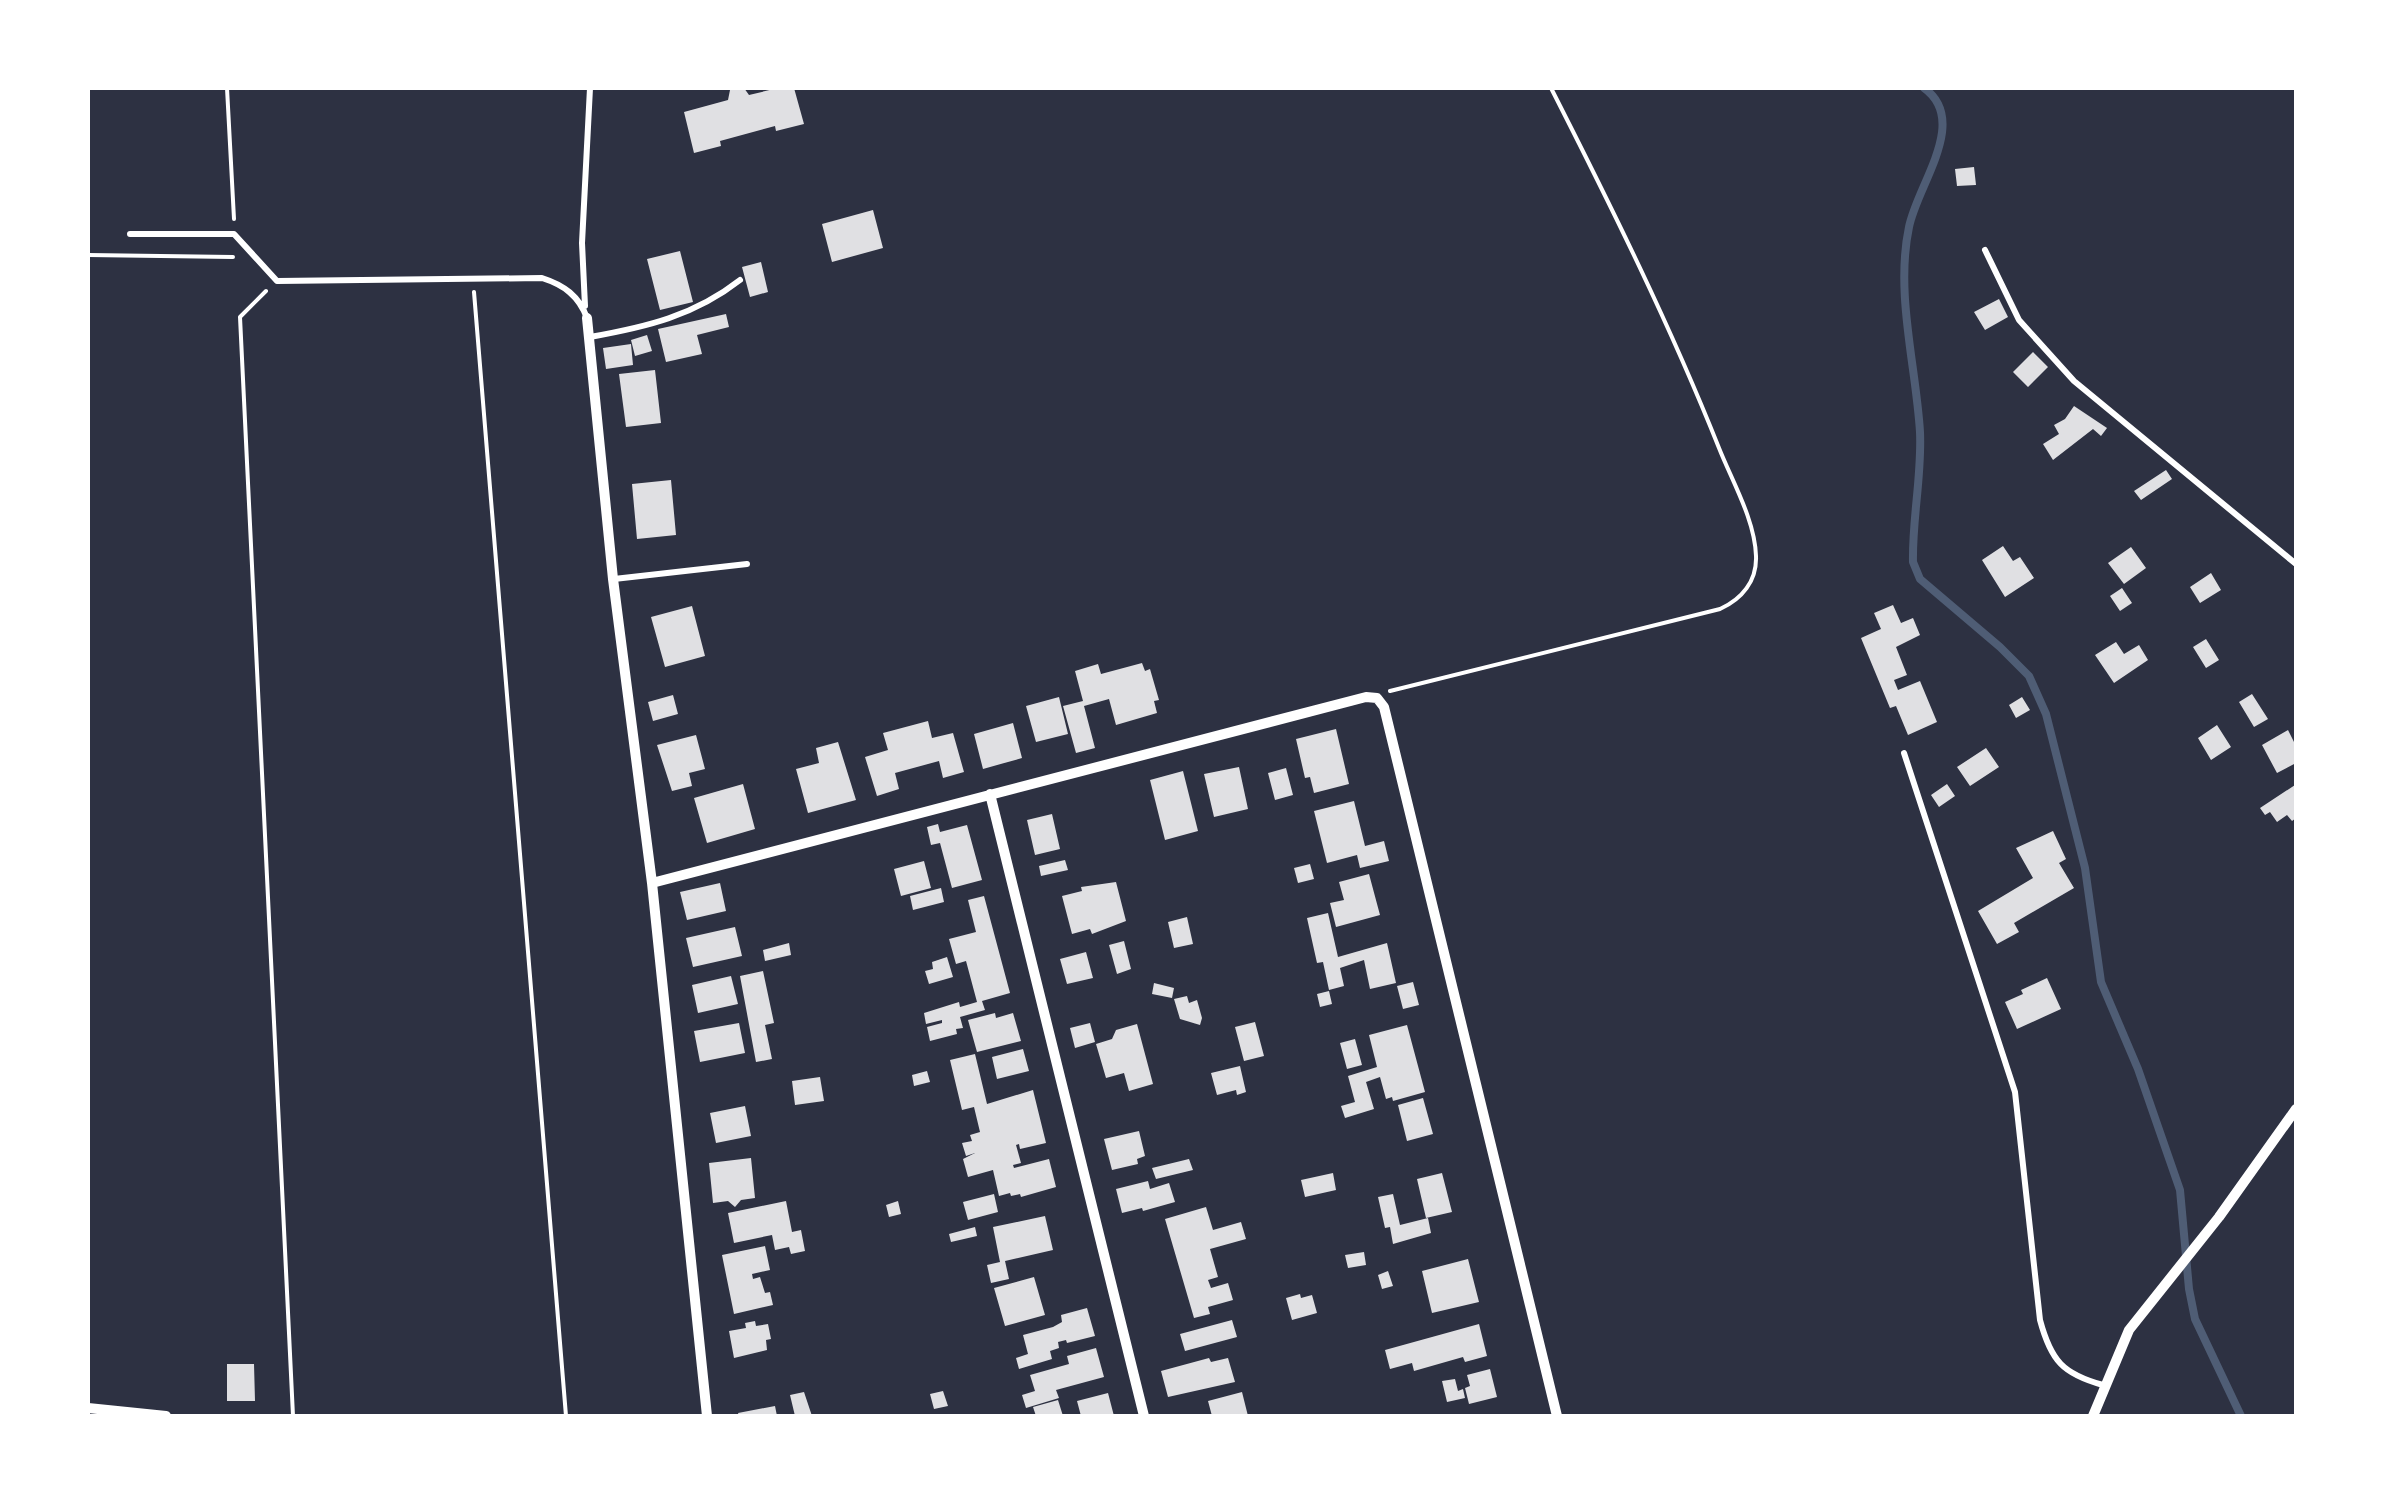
<svg xmlns="http://www.w3.org/2000/svg" width="2384" height="1504" viewBox="0 0 2384 1504" font-family="'Archivo Narrow',sans-serif">
  <style>
    .lines { fill: none; stroke-linecap: round; stroke-linejoin: round }
    .stream { stroke: #4f5d75; stroke-width: 8 }
    .building { fill: #e0e0e3 }
    .path { stroke: #fff; stroke-width: 4 }
    .service { stroke: #fff; stroke-width: 6 }
    .minor { stroke: #fff; stroke-width: 10 }
  </style>
  <rect width="100%" height="100%" fill="#2d3142"/>
  <g class="lines">
    <path class="stream" d="M1924,88C1970,121 1917,185 1909,227C1895,293 1916,366 1920,432C1922,476 1912,519 1913,562L1920,579L2000,647L2029,676L2046,714L2085,868L2101,982L2138,1069L2180,1190L2189,1289L2195,1319L2241,1416"/>
  </g>
  <path class="building" d="M744,88L749,95L778,88H794L804,124L776,131L775,126L720,141L721,146L694,153L684,112L728,100L730,90Z
    M1974,167L1976,185L1957,186L1955,169Z
    M873,210L883,248L832,262L822,224Z
    M680,251L693,302L660,310L647,259Z
    M761,262L768,292L750,297L742,267Z
    M1999,299L2008,317L1985,330L1974,312Z
    M726,314L729,327L697,335L702,354L666,362L658,329Z
    M647,335L652,351L635,356L631,340Z
    M631,344L633,365L606,369L603,348Z
    M2033,352L2048,367L2028,387L2013,372Z
    M655,370L661,423L626,427L619,374Z
    M2074,406L2107,428L2101,436L2093,429L2053,460L2043,444L2059,434L2054,425L2065,419Z
    M2166,470L2172,479L2141,500L2134,491Z
    M671,480L676,535L637,539L632,484Z
    M2003,546L2013,561L2020,557L2034,578L2005,597L1982,560Z
    M2131,547L2146,568L2124,584L2108,563Z
    M2211,573L2221,590L2200,603L2190,587Z
    M2122,588L2132,603L2120,611L2110,596Z
    M1893,605L1901,623L1913,618L1920,635L1896,647L1907,675L1894,680L1898,690L1920,681L1937,722L1908,735L1896,706L1890,708L1861,638L1881,629L1874,613Z
    M692,606L705,656L665,667L651,617Z
    M2206,639L2219,660L2206,668L2193,647Z
    M2116,642L2124,654L2139,645L2148,660L2114,683L2095,655Z
    M1142,663L1145,671L1150,669L1159,700L1154,701L1157,713L1116,725L1109,699L1084,706L1095,748L1076,753L1063,706L1083,701L1075,671L1098,664L1101,674Z
    M2252,694L2268,719L2254,727L2239,702Z
    M673,695L678,714L653,721L648,702Z
    M1059,697L1068,734L1036,742L1026,706Z
    M2022,697L2030,710L2016,718L2009,705Z
    M928,721L932,738L953,733L964,772L943,778L939,761L895,773L899,789L877,796L865,757L888,750L883,733Z
    M1013,723L1022,758L983,769L974,734Z
    M2217,725L2231,747L2211,760L2198,738Z
    M1336,729L1349,784L1314,793L1310,777L1305,778L1296,739Z
    M2288,730L2296,746V763L2277,773L2262,745Z
    M696,735L705,769L689,773L692,786L672,791L657,745Z
    M838,742L856,800L808,813L796,769L819,763L816,748Z
    M1986,748L1999,767L1970,786L1957,767Z
    M1239,767L1248,809L1214,817L1204,774Z
    M1286,768L1293,795L1275,800L1268,773Z
    M1183,771L1198,831L1165,840L1150,780Z
    M743,784L755,829L707,843L694,798Z
    M1947,784L1955,796L1939,807L1931,795Z
    M2295,785L2296,818L2292,821L2287,815L2277,822L2270,812L2265,815L2260,808Z
    M1354,801L1365,846L1384,841L1389,861L1360,868L1357,855L1327,863L1314,811Z
    M1052,814L1060,849L1035,855L1027,820Z
    M938,824L940,832L967,825L982,880L952,888L940,843L931,845L927,827Z
    M2053,831L2066,859L2059,863L2074,888L2014,923L2019,932L1997,944L1978,911L2033,878L2016,848Z
    M1065,860L1068,870L1041,876L1039,866Z
    M924,861L931,888L901,896L894,869Z
    M1310,864L1314,879L1298,883L1294,868Z
    M1369,874L1380,915L1336,927L1330,903L1344,900L1339,882Z
    M1116,882L1126,921L1092,934L1090,929L1072,934L1062,896L1082,891L1081,887Z
    M720,883L726,911L687,920L680,892Z
    M941,888L944,902L913,910L910,896Z
    M984,896L1010,993L982,1001L985,1010L960,1017L963,1028L956,1029L957,1034L930,1041L927,1027L942,1023V1020L926,1024L924,1013L959,1002L960,1007L977,1002L966,961L956,964L949,939L976,932L968,900Z
    M1328,913L1338,957L1387,943L1396,983L1370,989L1364,960L1340,968L1344,986L1329,990L1323,962L1317,963L1307,918Z
    M1187,917L1193,944L1174,948L1168,922Z
    M735,927L742,956L693,967L686,938Z
    M1124,941L1131,969L1117,974L1109,945Z
    M789,943L791,955L765,961L763,950Z
    M1086,952L1093,978L1067,984L1060,959Z
    M947,957L953,977L929,984L925,971L933,969L932,962Z
    M763,971L774,1023L765,1025L772,1059L756,1062L740,976Z
    M731,976L738,1004L698,1013L692,985Z
    M2047,978L2061,1009L2017,1029L2005,1002L2023,994L2021,990Z
    M1413,982L1419,1005L1403,1009L1397,986Z
    M1154,983L1174,988L1172,998L1152,994Z
    M1329,991L1332,1004L1320,1007L1317,994Z
    M1187,996L1189,1003L1197,1000L1202,1018L1200,1025L1180,1019L1174,999Z
    M995,1013L996,1018L1013,1013L1021,1041L977,1052L968,1020Z
    M1255,1022L1264,1056L1244,1061L1235,1027Z
    M739,1023L745,1053L700,1062L694,1031Z
    M1090,1023L1095,1042L1075,1048L1070,1028Z
    M1137,1024L1153,1084L1129,1091L1124,1073L1106,1078L1096,1044L1112,1039L1116,1030Z
    M1407,1025L1425,1092L1393,1101L1392,1097L1386,1099L1380,1077L1366,1082L1374,1109L1345,1118L1341,1106L1355,1102L1348,1076L1377,1067L1369,1035Z
    M1355,1039L1362,1065L1347,1069L1340,1043Z
    M1023,1049L1029,1071L997,1079L992,1057Z
    M975,1054L987,1104L1033,1090L1046,1143L1020,1149L1019,1144L1016,1145L1021,1163L1013,1165L1014,1168L1049,1159L1056,1187L1021,1197L1020,1194L1011,1196L1010,1193L999,1196L993,1170L968,1177L963,1159L975,1153L966,1156L962,1143L972,1141L970,1135L980,1132L974,1107L962,1110L950,1060Z
    M1240,1066L1246,1092L1237,1095L1236,1090L1217,1095L1211,1073Z
    M927,1071L930,1082L914,1086L912,1075Z
    M820,1077L824,1101L795,1105L792,1081Z
    M1423,1098L1433,1134L1407,1141L1398,1105Z
    M745,1106L751,1136L716,1143L710,1113Z
    M1139,1131L1145,1156L1137,1159L1138,1164L1112,1170L1104,1139Z
    M751,1158L755,1198L741,1200L735,1207L728,1201L713,1203L709,1163Z
    M1189,1159L1193,1170L1156,1179L1152,1168Z
    M1333,1173L1336,1190L1305,1197L1301,1180Z
    M1442,1173L1452,1212L1426,1218L1417,1179Z
    M1148,1181L1150,1189L1169,1183L1175,1202L1143,1211L1142,1208L1122,1213L1116,1189Z
    M994,1194L998,1212L968,1220L963,1202Z
    M1393,1194L1400,1225L1428,1218L1431,1233L1393,1244L1390,1227L1385,1228L1378,1197Z
    M786,1201L792,1232L801,1230L805,1251L791,1254L789,1247L775,1250L772,1235L734,1243L728,1213Z
    M898,1201L901,1214L889,1217L886,1205Z
    M1206,1207L1213,1230L1241,1222L1246,1239L1210,1249L1218,1277L1208,1280L1211,1288L1228,1283L1233,1300L1208,1307L1210,1314L1194,1318L1165,1219Z
    M1045,1216L1053,1250L1005,1261L1009,1279L991,1283L987,1265L1000,1262L993,1227Z
    M975,1227L977,1236L951,1242L949,1234Z
    M765,1246L770,1270L752,1274L753,1279L760,1277L765,1293L770,1292L773,1305L734,1314L722,1255Z
    M1364,1252L1366,1265L1348,1268L1345,1255Z
    M1468,1259L1479,1302L1432,1313L1422,1271Z
    M1388,1271L1393,1286L1382,1289L1378,1275Z
    M1034,1277L1045,1315L1005,1326L994,1288Z
    M1300,1294L1301,1298L1312,1295L1317,1313L1292,1320L1286,1298Z
    M1087,1308L1095,1336L1067,1343L1066,1340L1058,1342L1059,1348L1050,1351L1052,1359L1019,1369L1016,1358L1028,1354L1023,1335L1053,1327L1062,1322L1061,1315Z
    M1232,1320L1237,1337L1185,1351L1180,1334Z
    M755,1321L756,1326L768,1324L771,1339L766,1340L767,1350L734,1358L729,1331L746,1328L745,1323Z
    M1479,1324L1487,1356L1465,1362L1463,1357L1414,1371L1412,1363L1390,1369L1385,1350Z
    M1096,1348L1104,1377L1056,1390L1059,1398L1026,1408L1022,1395L1035,1391L1030,1375L1069,1364L1067,1356Z
    M1209,1358L1211,1362L1228,1358L1235,1382L1168,1397L1161,1371Z
    M227,1364H254L255,1401H227Z
    M1490,1369L1497,1397L1469,1404L1465,1388L1470,1386L1467,1375Z
    M1455,1379L1458,1391L1463,1389L1465,1398L1447,1402L1442,1381Z
    M943,1391L948,1406L934,1409L930,1394Z
    M804,1392L812,1416H795L790,1395Z
    M1242,1392L1248,1416H1212L1208,1401Z
    M1108,1393L1114,1416H1081L1077,1401Z
    M1058,1400L1063,1416H1036L1033,1407Z
    M775,1406L777,1416H739L738,1413Z"/>
  <g class="lines">
    <path class="path" d="M227,88L234,219
      M88,255L233,257
      M266,291L240,317L293,1416
      M474,292L566,1416
      M1390,691L1720,609C1742,599 1757,581 1756,556C1755,520 1732,481 1719,448C1670,325 1611,206 1551,88"/>
    <path class="service" d="M130,234H234L277,281L542,278C564,285 579,296 587,318
      M1985,250L2019,320L2074,381L2296,564
      M585,306L582,243L590,88
      M590,337C646,327 694,316 740,280
      M614,579L747,564
      M1904,753L2015,1092L2040,1320C2051,1361 2063,1374 2103,1385"/>
    <path class="minor" d="M587,318L613,579L652,883L707,1416
      M990,794L1144,1416
      M652,883L1366,697L1377,698L1384,707L1557,1416
      M88,1408L166,1416
      M2093,1416L2129,1330L2219,1217L2296,1109"/>
  </g>
  <rect width="2384" height="1504" fill="none" stroke="#ffffff" stroke-width="180"/>
</svg>
